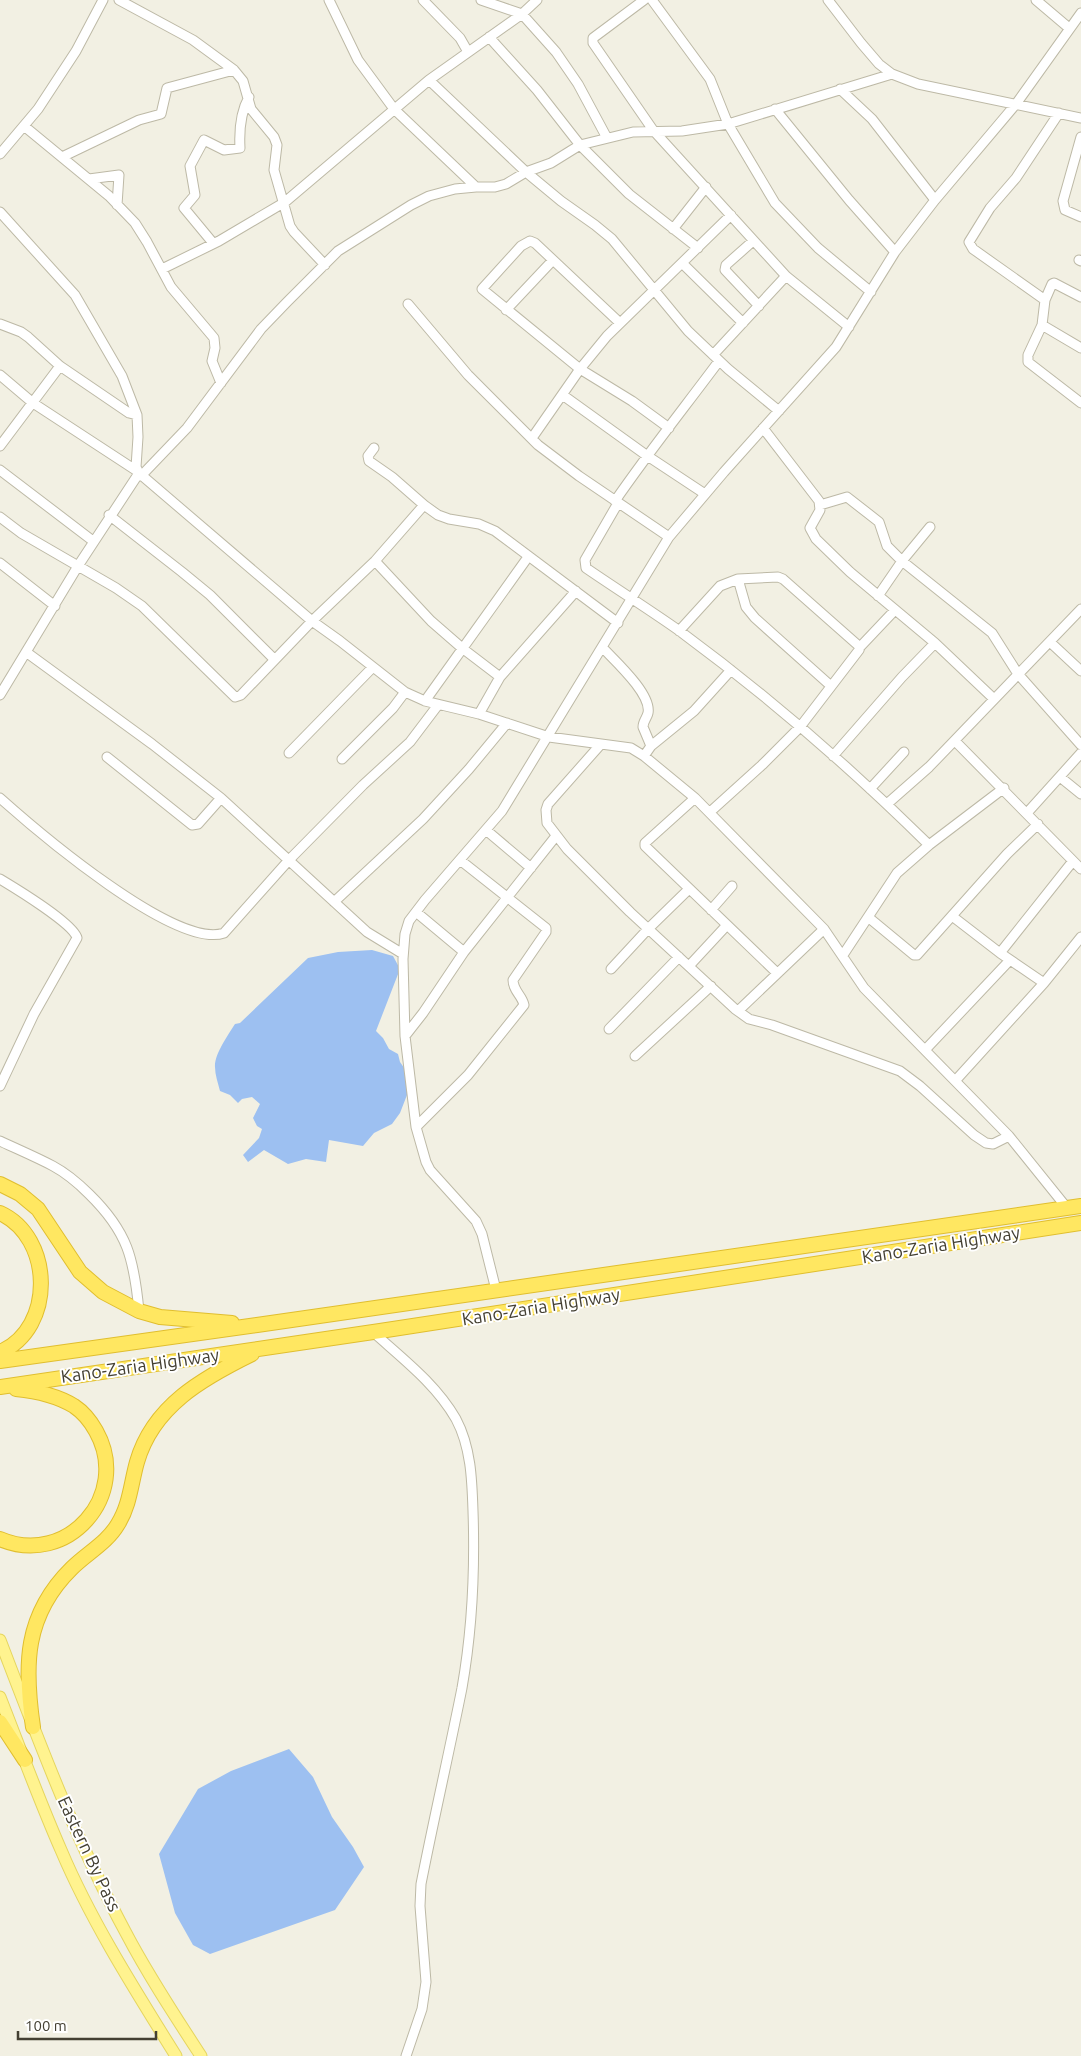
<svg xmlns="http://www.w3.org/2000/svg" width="1081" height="2056" viewBox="0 0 1081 2056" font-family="Ubuntu,sans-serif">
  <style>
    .water { fill: #9dc0f1 }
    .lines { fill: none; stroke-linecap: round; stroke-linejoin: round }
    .minor-casing { stroke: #bdb9a6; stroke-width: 11 }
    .major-casing { stroke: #e5d55e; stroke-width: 13 }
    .highway-casing { stroke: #e0be2f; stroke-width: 16 }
    .minor { stroke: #fff; stroke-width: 9 }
    .major { stroke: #fff38f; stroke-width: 11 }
    .highway { stroke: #ffe761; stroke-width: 14 }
    .labels { text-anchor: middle; stroke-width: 4; stroke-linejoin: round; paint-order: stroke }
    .street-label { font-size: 18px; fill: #444033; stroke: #fff }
  </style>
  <rect width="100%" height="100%" fill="#f2f0e3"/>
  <path class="water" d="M372,950L393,956L400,969L376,1031L383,1038L389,1049L398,1054L400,1062L407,1072V1095L400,1113L392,1124L374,1133L363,1146L329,1140L326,1162L306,1159L288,1164L264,1150L248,1162L243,1155L259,1138L262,1129L257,1126L253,1118L260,1104L252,1097L242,1099L238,1103L230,1095L220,1091C218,1083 215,1075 215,1067C214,1055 228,1035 235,1024L240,1023L308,958L338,952Z
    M289,1749L313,1777L332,1817L353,1847L364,1867L335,1910L210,1954L193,1945L175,1913L159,1854L198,1789L231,1771Z"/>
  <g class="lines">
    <g class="minor-casing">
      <path id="minor" d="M119,0L193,40L234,70L243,81L251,109L274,137L277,145L274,170L290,226L294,232L325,265
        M329,0L358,60L394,109L476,187
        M423,0L460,38L468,52
        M481,0L522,14L556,52L578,84L607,138
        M644,0L593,38V43L653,130L786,276L849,327
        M652,0L710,79L728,124L775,203L818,248L871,292
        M828,0L861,43L879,64L892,74L918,84L1081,118
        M1036,0L1069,28
        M489,37L537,90L580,145L629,194L698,248
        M429,80L526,172L561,201L595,225L612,239L688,331L728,369L779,411
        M840,89L872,119L935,200
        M775,109L849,200L895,252
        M24,126L109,196L135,223L147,242L171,287L214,338L215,348L212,361L221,383
        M1081,137L1063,201L1065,210L1081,217
        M0,154L38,109L76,51L103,0
        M62,157L139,120L161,114L167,88L234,70
        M89,179L119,175L117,205
        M0,212L75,295L122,376L137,415L138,437L136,467L139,473L312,621L340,641L405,692L425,701L479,714L549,737L631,748L644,756L695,798L824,929L864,988L1009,1136L1067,1208
        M673,229L706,187
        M753,241L726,265L725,270L759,306
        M213,243L184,208L195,195L190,166L204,140L224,150L240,148C239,130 240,113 249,97
        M1079,260L1081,261
        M682,263L743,323
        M162,269L219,241L285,202L429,80L522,14L537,0
        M1081,297L1054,283L1052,284L1045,300L1042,325L1081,348
        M1045,300L973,249L969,242L990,208L1016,178L1059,113
        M408,304L468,375L538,445L579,476L669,537
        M506,310L553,260
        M620,323L535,243L530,241L521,246L482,289L580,369L632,401L669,428
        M0,324L21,332L28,337L60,366L129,413L137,415
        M1042,325L1028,355V362L1081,403
        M713,355L786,276
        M0,375L33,403L137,471
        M564,396L646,455L705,494
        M763,428L819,501L820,510L810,528L816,539L850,572L935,643L994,699
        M532,438L580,369L607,336L731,215
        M0,446L60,366
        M374,448L368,456L369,461L392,477L424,505L438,515L449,519L479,524L495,531L618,623
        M0,470L93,541
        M141,476L187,428L261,329L287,302L338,251L411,205L429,196L455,189L476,187H495L506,184L526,172L551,163L580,145L633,132L682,131L728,124L892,74
        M615,501C648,453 684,408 719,361
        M618,503L585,560L586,568C618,590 650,610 681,632C769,697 852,769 929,845
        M820,505L847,497L879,522L887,546L902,561L992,633L1018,674L1081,745
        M109,515L182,572L210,595L274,659
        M0,517L21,533L116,588L142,606L235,697L241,695L312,621L375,561L424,505
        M375,561L431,621L462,648L500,677
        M0,563L55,606
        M738,579L746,607L755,618L831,686
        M878,596L902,561L930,527
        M679,631L720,586L738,579L778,577L783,579L860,647
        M1051,643L1081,671
        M602,647C614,660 652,694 648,713C647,718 643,721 643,727L651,746L644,756
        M26,652L152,744L221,798L367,932L403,954
        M0,695L78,566L139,473
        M425,701L528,557
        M479,714L500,677L576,591
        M955,741L1081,869
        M601,744L548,804L546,810L547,823L567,849L630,912L735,1009L749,1019L772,1025L900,1071L920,1086L974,1135L986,1143L993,1144L1009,1136
        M651,746L694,711L731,670
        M289,753L373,667
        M833,756L902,677L935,643
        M107,757L192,825L198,824L221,798
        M342,759L393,708L405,692
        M1060,777L1081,794
        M870,789L904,752
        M0,798C37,831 176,950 224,933L289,860L363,785L410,742L438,705
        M695,798L645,843V846L777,973
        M887,804L929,767L1081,609
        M710,812L762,765L800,727L859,650L860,647L895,610
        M1027,813L1081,753
        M486,830L531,868
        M0,879C15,888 74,924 77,938L34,1014L0,1086
        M334,902L423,819L469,769L507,723
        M711,910L732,886
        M416,912L464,952
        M952,916L1000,953L1044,983
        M868,917L914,955H917L1007,854L1038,824
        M1000,953L1073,861
        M843,955L897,873L929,845L1004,788
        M689,966L727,925
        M611,969L648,929L689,889
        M738,1011L824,929
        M609,1029L679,957
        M405,1036L423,1013L464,952L556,836
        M925,1050L1010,960
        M635,1056L711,986
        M955,1081L1044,983L1081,937
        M416,1127L468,1075L524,1005C522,995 513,991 513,980L546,932V928L460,860
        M0,1141C17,1149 36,1157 53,1166C66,1173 78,1183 89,1194C128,1232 134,1259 139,1311
        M496,1290L482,1234L476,1221L430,1170L426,1162L416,1127L405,1036L403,959L405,934L409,921L425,900L502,811L669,537L724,472L836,347L895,252L935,200L1016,104L1081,13
        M373,1332C403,1359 436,1384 456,1419C471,1447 472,1480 473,1511C475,1569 472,1631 462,1688C449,1753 434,1818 421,1884L420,1906L426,1982L422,2009L406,2056"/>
    </g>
    <g class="major-casing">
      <path id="major" d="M0,1640C38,1739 75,1839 126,1933C148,1975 175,2016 201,2056
        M0,1697C20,1748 39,1800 61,1850C91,1921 135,1990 176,2056"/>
    </g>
    <g class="highway-casing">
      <path id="highway" d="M0,1184L20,1194L38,1209L80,1272L103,1292L139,1311L160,1317L232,1323
        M0,1213C53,1237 56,1328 0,1352
        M0,1361L257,1325L1081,1206
        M0,1387L380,1331L1081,1223
        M0,1539C67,1568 132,1495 96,1431C91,1422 83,1412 74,1406C56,1395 36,1391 16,1389
        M0,1722L25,1760
        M33,1727C24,1666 24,1615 72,1568C87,1553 107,1543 118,1524C130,1505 131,1483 137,1462C153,1406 203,1378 252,1354"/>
    </g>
    <use href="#minor" class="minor"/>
    <use href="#major" class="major"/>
    <use href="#highway" class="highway"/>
  </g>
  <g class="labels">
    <g class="street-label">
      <text transform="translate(941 1245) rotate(-9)" y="6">Kano-Zaria Highway</text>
      <text transform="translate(541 1307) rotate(-9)" y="6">Kano-Zaria Highway</text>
      <text transform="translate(140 1366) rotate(-8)" y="6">Kano-Zaria Highway</text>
      <text transform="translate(89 1854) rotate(65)" y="6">Eastern By Pass</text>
    </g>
  </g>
  <path d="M18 2031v8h138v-8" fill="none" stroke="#444033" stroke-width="2.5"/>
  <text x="25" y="2031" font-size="15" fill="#444033" stroke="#ffffff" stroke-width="4" paint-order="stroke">100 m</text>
</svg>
